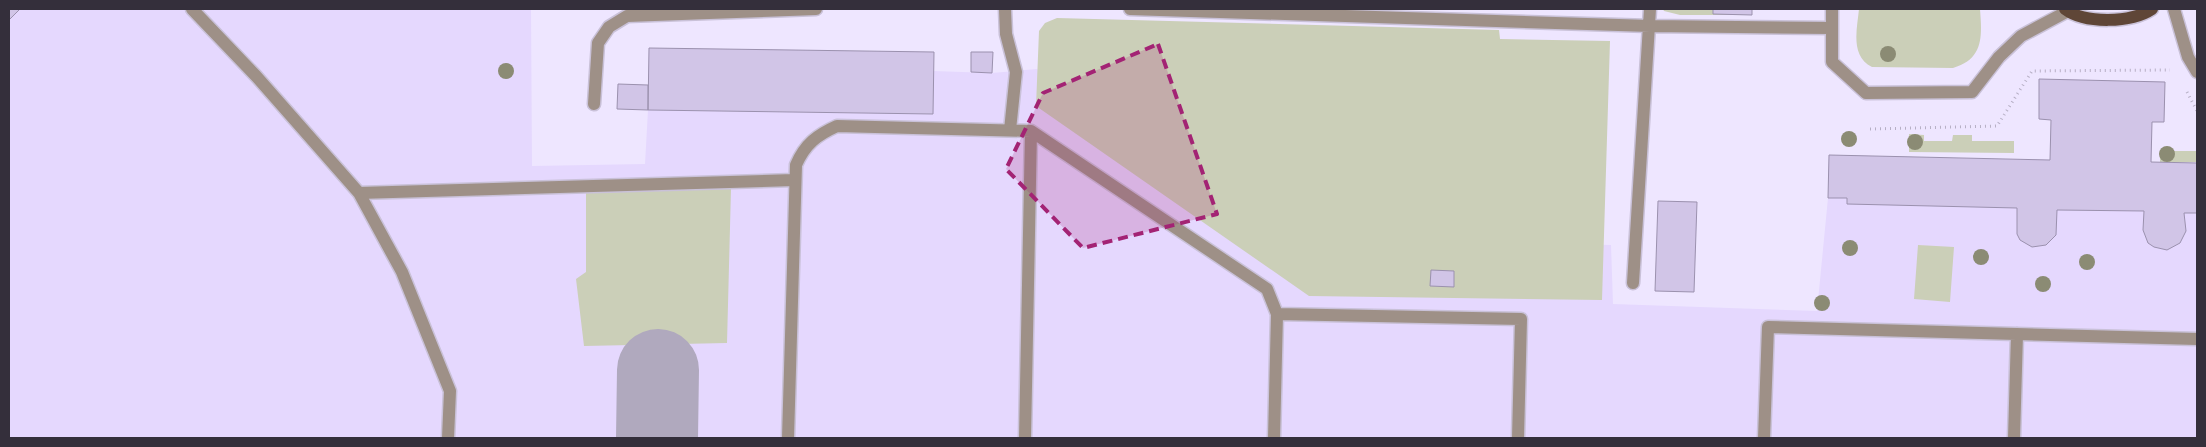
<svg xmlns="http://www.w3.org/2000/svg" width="2206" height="447" viewBox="0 0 2206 447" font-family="Literata,serif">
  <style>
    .built { fill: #e5d8fe }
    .green { fill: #cbcfb8 }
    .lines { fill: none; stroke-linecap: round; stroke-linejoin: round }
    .taxiway { stroke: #b0a9be; stroke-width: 82 }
    .building { fill: #d1c5e7; stroke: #9b91ae }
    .minor-casing { stroke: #c9c1d8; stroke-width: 15 }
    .major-casing { stroke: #c9c1d8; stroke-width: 15 }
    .path { stroke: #b6afc4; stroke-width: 3; stroke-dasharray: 1 4; stroke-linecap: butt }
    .minor { stroke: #9e9087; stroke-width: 12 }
    .major { stroke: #5f4637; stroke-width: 12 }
    .tree { fill: #8b8b74 }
    .marked { fill: #a32374; fill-opacity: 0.2; stroke: #a32374; stroke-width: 4; stroke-dasharray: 10 6; stroke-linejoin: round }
  </style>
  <rect width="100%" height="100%" fill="#eee6ff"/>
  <path class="built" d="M9,9H531L532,166L645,164L648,110L932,114L933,71L992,73L1037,69L1280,238L1611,245L1613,304L1817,311L1828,198L1829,155L2050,160L2051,120L2039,119V79L2165,82L2164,122H2152L2151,162L2197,163V438H9Z"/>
  <path class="green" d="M1663,9H1752V15H1680L1664,11Z
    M1859,9H1980C1982,36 1984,59 1953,68L1872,67C1850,56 1857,29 1859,9Z
    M1057,18L1499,30L1500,39L1610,41L1602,300L1309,296L1036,106L1039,31L1045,23Z
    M1909,134L1924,135V141H1952L1953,135H1972V141H2014V153L1909,152Z
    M2160,151H2197V162H2160Z
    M731,189L727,343L584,346L576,279L586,272V191Z
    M1918,245L1954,247L1950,302L1914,299Z"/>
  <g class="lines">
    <path class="taxiway" d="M657,438L658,370"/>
  </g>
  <path class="building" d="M9,9H20L9,20Z
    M1713,9H1752V15L1713,14Z
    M649,48L934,52L933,114L648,110Z
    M971,52H993L992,73L971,72Z
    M2039,79L2165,82L2164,122H2152L2151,162L2197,163V213H2184L2186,231L2180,243L2167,250L2154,247L2148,243L2143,230L2144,211L2057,210L2056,235L2046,245L2032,247L2020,240L2017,234V208L1847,204V198H1828L1829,155L2050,160L2051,120L2039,119Z
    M618,84L648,85V110L617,109Z
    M1658,201L1697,202L1694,292L1655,291Z
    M1431,270L1454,271V287L1430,286Z"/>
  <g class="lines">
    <g class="minor-casing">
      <path id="minor" d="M192,9L256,76L359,193L402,272L450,391L448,438
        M1005,9L1006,34L1016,72L1010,130
        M1130,9L1650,26L1831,28
        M1832,9V62L1866,93L1972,92L1999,57L2021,36L2068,11
        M2174,9L2188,57L2197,72
        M594,104L598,43L609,27L627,16L816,9
        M359,193L794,180
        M1633,283L1650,9
        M1277,314L1521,319L1518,438
        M788,438L796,165C805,144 817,135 837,126L1031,131L1267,289L1277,314L1274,438
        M1025,438L1031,131
        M1764,438L1768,327L2197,339
        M2014,438L2017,334"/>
    </g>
    <g class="major-casing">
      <path id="major" d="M2065,9C2085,24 2131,23 2152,9"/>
    </g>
    <path class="path" d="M2187,92L2197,111
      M1870,129L1997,126L2032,71L2170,70"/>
    <use href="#minor" class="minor"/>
    <use href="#major" class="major"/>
  </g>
  <g class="tree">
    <circle cx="1888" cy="54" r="8"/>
    <circle cx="506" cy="71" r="8"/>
    <circle cx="1849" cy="139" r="8"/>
    <circle cx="1915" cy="142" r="8"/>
    <circle cx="2167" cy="154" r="8"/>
    <circle cx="1850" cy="248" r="8"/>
    <circle cx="1981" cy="257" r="8"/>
    <circle cx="2087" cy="262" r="8"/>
    <circle cx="2043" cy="284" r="8"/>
    <circle cx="1822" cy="303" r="8"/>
  </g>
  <path class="marked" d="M1158,44L1217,214L1083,248L1006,169L1043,93Z"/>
  <rect width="2206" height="447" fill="none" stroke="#342f3b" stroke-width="20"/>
</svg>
